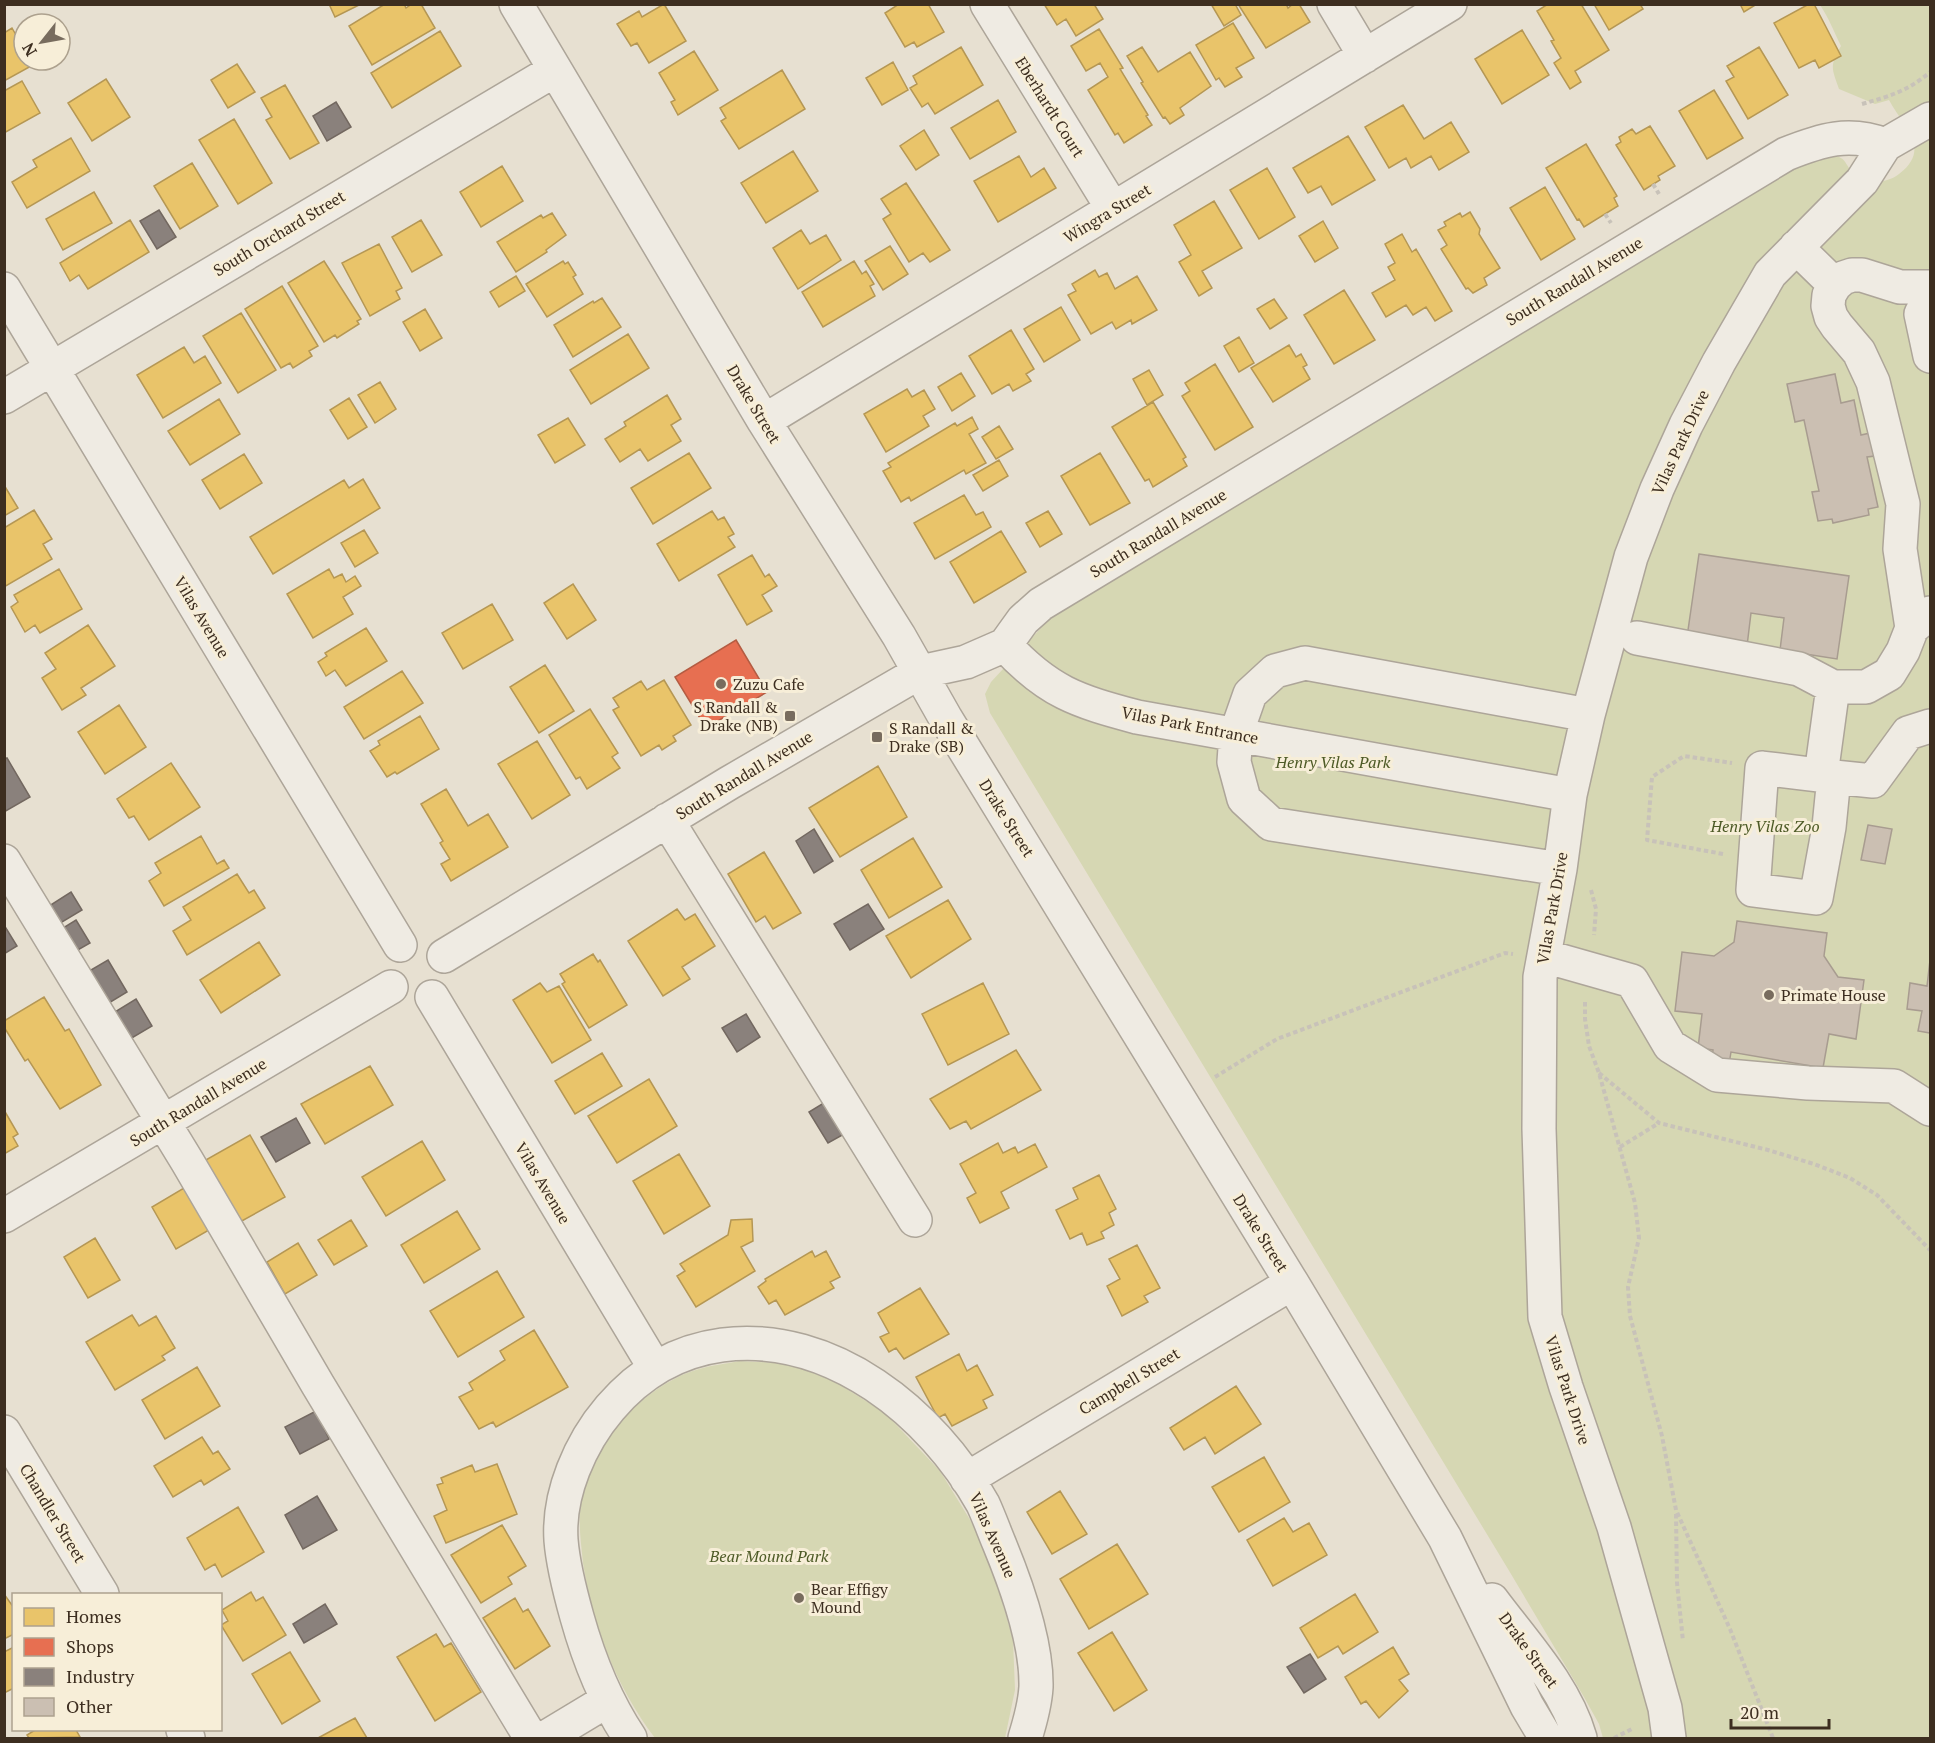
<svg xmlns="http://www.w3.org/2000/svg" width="1935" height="1743" viewBox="0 0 1935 1743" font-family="'PT Serif',serif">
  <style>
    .green { fill: #d6d7b3 }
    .homes { fill: #e9c46a; stroke: #b59754; stroke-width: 1.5 }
    .shops { fill: #e76f51; stroke: #b45c42; stroke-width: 1.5 }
    .industry { fill: #8a817c; stroke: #736860; stroke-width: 1.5 }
    .building { fill: #cbbfb2; stroke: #a89c90; stroke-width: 1.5 }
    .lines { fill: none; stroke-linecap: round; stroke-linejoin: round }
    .minor-casing { stroke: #ada599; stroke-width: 36 }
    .path { stroke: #c8c2b9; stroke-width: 4; stroke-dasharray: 4.5 3; stroke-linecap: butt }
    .minor { stroke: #efebe3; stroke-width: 33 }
    .poi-dot { fill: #786c5e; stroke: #f7eed8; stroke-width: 2 }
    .labels { text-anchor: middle; stroke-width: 6; stroke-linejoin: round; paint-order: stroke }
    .street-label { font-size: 16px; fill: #3d2e20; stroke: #f7eed8 }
    .poi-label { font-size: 16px; fill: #3d2e20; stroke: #f7eed8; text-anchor: start }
    .park-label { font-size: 16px; font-style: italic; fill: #4d5a26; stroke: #f7eed8 }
  </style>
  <rect width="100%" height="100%" fill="#e7e0d1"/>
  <path class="green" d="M1820,5H1930V1738H1603L1599,1724L1584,1697L1508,1569L990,713L985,694L991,682L1053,615L1246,500C1253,491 1257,487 1268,487L1796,167C1807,164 1825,154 1836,156C1844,158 1845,162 1849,168C1853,173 1866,180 1873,181C1881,183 1893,179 1899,174C1933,148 1902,125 1889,100L1875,104L1839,89C1832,69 1829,66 1841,46C1834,32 1829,18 1820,5Z
    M739,1361L781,1363L818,1371L885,1413L940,1471L972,1523L995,1577L1013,1640L1015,1690L1005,1738H655C616,1686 593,1627 583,1563C581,1542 578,1524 581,1504C587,1466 608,1431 636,1406C654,1390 676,1375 699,1369C712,1365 726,1364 739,1361Z"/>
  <path class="homes" d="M329,4H361L335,17Z
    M385,4H404L406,8L412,4H421L435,28L372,65L349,26Z
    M664,4L686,41L649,63L637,43L631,46L617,24L639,11L642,17Z
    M899,4H928L944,32L917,47L914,42L905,47L885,13Z
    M1044,4H1094L1103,19L1076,36L1066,19L1057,25Z
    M1211,4H1235L1241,15L1224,26Z
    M1238,4H1286L1288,8L1293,4H1299L1310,22L1266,48Z
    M1548,4H1581L1609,50L1575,71L1581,82L1570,89L1554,63L1561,58L1551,41L1554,40L1537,11Z
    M1594,4H1640L1643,9L1609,30Z
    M1740,4H1757L1744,12Z
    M1809,4H1814L1841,56L1819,68L1815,60L1799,68L1774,23Z
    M1233,23L1254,58L1236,68L1242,77L1225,87L1219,78L1216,80L1196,45Z
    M12,28L24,49V60H30L33,65L4,81V33Z
    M1099,29L1123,68L1120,69L1148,115L1146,116L1152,125L1124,143L1118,133L1115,135L1088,90L1108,77L1100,63L1086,71L1071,46Z
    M1522,30L1549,75L1502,104L1475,59Z
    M440,31L461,66L392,108L371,73Z
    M961,47L983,85L935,114L928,103L922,107L910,88L917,84L913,76Z
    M1142,47L1158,72L1190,52L1211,86L1180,108L1184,115L1170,124L1165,117L1163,118L1141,83L1143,82L1127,56Z
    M1759,47L1788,95L1748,119L1726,81L1734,77L1727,66Z
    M694,51L718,90L678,115L671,102L675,100L659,73Z
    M893,62L908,90L882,105L866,78Z
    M237,64L255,92L228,108L211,80Z
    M782,70L805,109L739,149L721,121L726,118L720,108Z
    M106,79L130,117L92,141L68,103Z
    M22,81L40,113L4,133V91Z
    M285,85L319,143L290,159L266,120L272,117L261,98Z
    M1714,90L1743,138L1707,159L1679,111Z
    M998,100L1016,132L970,159L951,128Z
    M1403,105L1424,139L1451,122L1469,152L1439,170L1431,156L1411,168L1406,158L1389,168L1365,127Z
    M234,119L272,183L238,204L199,140Z
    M1650,126L1675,166L1658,176L1660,180L1644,190L1616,145L1621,142L1619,137L1632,129L1636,134Z
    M924,130L939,155L916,170L900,146Z
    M1348,136L1375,180L1332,205L1321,186L1308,193L1293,168Z
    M71,138L90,171L27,208L12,182L37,167L33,160Z
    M1586,144L1617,196L1614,198L1618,206L1584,227L1579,219L1577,220L1546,168Z
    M793,151L818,191L766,223L741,183Z
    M1019,156L1031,177L1044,168L1056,188L998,222L974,181Z
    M192,163L218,206L180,229L154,186Z
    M502,166L523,201L481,227L460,192Z
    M1267,168L1295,217L1259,239L1230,190Z
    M906,183L950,250L930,262L923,253L909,262L883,219L891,214L881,199Z
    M1545,187L1575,239L1541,260L1510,208Z
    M94,192L112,223L63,250L46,219Z
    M1214,201L1242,248L1202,271L1212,288L1199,296L1179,262L1191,255L1174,225Z
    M1470,212L1480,229L1479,234L1500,268L1484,278L1487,285L1473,293L1468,288L1466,289L1441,249L1447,245L1438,230L1446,226L1444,222L1460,213L1462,217Z
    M552,213L566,235L546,250L547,252L516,272L497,242L541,215L543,218Z
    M130,220L149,252L88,289L79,275L70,281L60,263Z
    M421,220L442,255L412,272L392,237Z
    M1323,221L1338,248L1315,262L1299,236Z
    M801,230L810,244L826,235L841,260L798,289L773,248Z
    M1402,234L1412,252L1416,249L1452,311L1435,321L1426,307L1413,315L1406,305L1386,317L1372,293L1395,280L1388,267L1395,263L1385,244Z
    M379,244L402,288L396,291L400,299L370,316L342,263Z
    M890,246L908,274L883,290L865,261Z
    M324,261L361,319L357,321L359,324L337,338L335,335L324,342L288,283Z
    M563,261L565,264L568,262L576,275L573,277L583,294L547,317L526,284Z
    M854,261L862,274L866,271L874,284L870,286L875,296L823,327L802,292Z
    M1095,270L1099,277L1107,273L1115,289L1137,276L1157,310L1132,324L1131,320L1116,329L1112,322L1091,334L1068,295L1076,291L1072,284Z
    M516,276L525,291L499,307L490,292Z
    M282,286L318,346L309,351L312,356L293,368L290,363L281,368L245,309Z
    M1344,290L1375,340L1334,364L1304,315Z
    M602,298L621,327L573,357L554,325L593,301L594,303Z
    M1274,299L1287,318L1270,329L1257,309Z
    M1061,307L1080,340L1044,362L1024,329Z
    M425,309L442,338L420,351L403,322Z
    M241,313L276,370L238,393L203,336Z
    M1011,330L1034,369L1026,374L1031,381L1013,391L1009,384L992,394L969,356Z
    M628,334L649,368L591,404L570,370Z
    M1239,337L1254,363L1239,372L1224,346Z
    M1289,345L1296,357L1301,354L1307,365L1303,367L1310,379L1273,402L1251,368Z
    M184,347L194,363L205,356L221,383L163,418L137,375Z
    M1215,364L1253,427L1215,450L1182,396L1190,391L1185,383Z
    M1149,370L1163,395L1147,405L1133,379Z
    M961,373L975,396L952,411L938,387Z
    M380,382L396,409L375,423L358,395Z
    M907,389L912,397L924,390L935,409L923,416L929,426L886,452L864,414Z
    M667,395L681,419L671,425L681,441L648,461L640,449L620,462L605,439L626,426L624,422Z
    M349,398L367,427L348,439L330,410Z
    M219,399L240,434L190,465L168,431Z
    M1153,402L1186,457L1183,459L1187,466L1153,487L1149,479L1145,481L1112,427Z
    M972,417L978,429L969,434L986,463L966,474L964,470L911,501L909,497L901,502L883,471L891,467L888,463L955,423L957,426Z
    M568,418L585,445L555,463L538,435Z
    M999,426L1013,449L996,459L982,437Z
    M689,453L711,488L653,524L631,488Z
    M1100,453L1130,503L1090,525L1061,476Z
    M244,454L262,483L220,509L202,480Z
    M999,460L1008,476L983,491L973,475Z
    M363,479L380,508L273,574L250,537L344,480L349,488Z
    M4,485L18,508L4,516Z
    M964,495L976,515L983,512L991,527L935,559L914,523Z
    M34,510L52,539L43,544L52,559L4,587V528Z
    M712,511L718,520L724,517L734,534L728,537L735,547L679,581L657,544Z
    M1048,511L1062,534L1040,547L1026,523Z
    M364,530L378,553L355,567L341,543Z
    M1001,531L1026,572L974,603L950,562Z
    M752,555L765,577L769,574L777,586L762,595L772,611L747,625L718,575Z
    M59,569L82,609L40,633L35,625L25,632L11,607L18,602L14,595Z
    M329,569L334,578L342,574L346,582L355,576L361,586L343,597L353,614L313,638L287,594Z
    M573,584L596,620L567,639L544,603Z
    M492,604L513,640L463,669L442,633Z
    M88,625L115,666L81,688L86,695L62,710L42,678L56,669L45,653Z
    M366,628L387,661L346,686L335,670L326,676L318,662L327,656L325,653Z
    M545,665L574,711L539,733L510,687Z
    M402,671L423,703L364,739L344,707Z
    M664,680L691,725L673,736L676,741L662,750L659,745L641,756L613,710L619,707L613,698L641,681L647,690Z
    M119,705L146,747L105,774L78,732Z
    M590,709L618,753L612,757L620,768L587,789L580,777L576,779L549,735Z
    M420,716L439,749L397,774L395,772L387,777L370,751L380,745L378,741Z
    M537,741L570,795L532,819L498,764Z
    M171,763L200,807L149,840L134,816L129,818L117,799Z
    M878,766L907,817L840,857L809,808Z
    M446,789L468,826L488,814L508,847L451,881L441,864L450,859L440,843L443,841L421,804Z
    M201,836L217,864L224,860L229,868L164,906L149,881L161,873L155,863Z
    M913,838L942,887L889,918L861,870Z
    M764,852L801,913L773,929L765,916L756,922L728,874Z
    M237,874L249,893L254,890L265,908L187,955L173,931L191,920L183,907Z
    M948,900L971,939L911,978L886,936Z
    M677,909L685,920L695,914L715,946L682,967L690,979L663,996L628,941Z
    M259,942L280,975L221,1013L200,980Z
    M593,954L598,962L600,960L627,1005L589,1028L562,984L565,982L560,974Z
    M540,983L547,992L559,986L591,1040L552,1063L513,1000Z
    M983,983L1009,1034L948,1065L922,1014Z
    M44,997L65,1031L69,1029L101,1085L60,1109L28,1059L25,1061L4,1027V1021Z
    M1016,1050L1041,1090L971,1129L966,1121L950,1129L930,1099Z
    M602,1053L622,1086L575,1114L555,1081Z
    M370,1066L393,1105L325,1144L301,1104Z
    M649,1079L677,1126L617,1163L588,1116Z
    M4,1110L18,1134L13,1137L18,1146L4,1154Z
    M250,1135L285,1197L240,1222L204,1161Z
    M422,1141L445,1180L386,1216L362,1177Z
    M998,1143L1003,1153L1015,1147L1018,1153L1035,1144L1047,1167L1001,1192L1009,1208L980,1223L967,1198L976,1193L960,1164Z
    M679,1154L710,1206L664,1234L633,1181Z
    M1099,1175L1116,1209L1109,1213L1114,1225L1101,1232L1104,1238L1087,1245L1082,1233L1070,1239L1056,1210L1078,1199L1073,1188Z
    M184,1188L209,1230L176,1249L152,1207Z
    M457,1211L480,1249L424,1283L401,1245Z
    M752,1219L753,1241L741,1247L755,1271L696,1307L677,1276L685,1271L680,1264L728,1235L731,1220Z
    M351,1220L367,1246L334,1265L318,1240Z
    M95,1238L120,1280L88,1298L64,1257Z
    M298,1243L317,1275L285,1294L267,1262Z
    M1137,1245L1160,1288L1144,1296L1148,1302L1122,1316L1107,1286L1120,1279L1109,1259Z
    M812,1251L815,1257L826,1251L840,1277L830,1282L834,1288L785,1315L776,1300L769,1304L758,1287L766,1281L765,1279Z
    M497,1271L524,1317L458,1357L430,1311Z
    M920,1288L949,1334L904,1359L896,1348L889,1352L880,1337L889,1333L878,1313Z
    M132,1315L139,1326L156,1316L175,1348L162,1356L165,1360L115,1390L86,1342Z
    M534,1330L568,1387L496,1427L493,1422L479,1429L459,1397L473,1390L469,1383L505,1360L500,1351Z
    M959,1354L967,1371L977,1365L993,1395L983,1400L987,1408L952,1426L945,1414L938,1418L916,1377Z
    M197,1367L220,1406L165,1439L142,1400Z
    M1236,1386L1261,1424L1215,1454L1205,1437L1184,1450L1170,1428Z
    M202,1437L213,1454L218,1451L230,1469L204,1485L201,1480L173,1497L154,1466Z
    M1264,1457L1290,1502L1239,1532L1212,1487Z
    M497,1464L517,1514L446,1543L434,1516L447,1510L437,1485L443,1483L441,1478L472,1465L475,1472Z
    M1060,1491L1087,1534L1052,1554L1027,1512Z
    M238,1507L264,1552L222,1577L215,1564L205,1570L187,1538Z
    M1284,1518L1293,1532L1309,1523L1327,1555L1273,1586L1247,1540Z
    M502,1525L526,1566L508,1577L512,1584L481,1603L451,1555Z
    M1117,1544L1148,1594L1089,1629L1060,1579Z
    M251,1592L256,1601L263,1597L286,1635L243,1661L221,1625L228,1621L222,1610Z
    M4,1594L14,1608V1634L4,1639Z
    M1355,1594L1378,1632L1343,1654L1338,1646L1318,1658L1300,1628Z
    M515,1598L523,1612L528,1609L550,1646L515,1669L483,1618Z
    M1112,1632L1147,1690L1114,1711L1078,1653Z
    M436,1634L444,1647L451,1643L481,1692L435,1721L397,1657Z
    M14,1647V1688L4,1693V1652Z
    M1393,1647L1409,1674L1399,1680L1408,1691L1379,1718L1366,1701L1361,1704L1345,1677Z
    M290,1652L320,1701L282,1724L252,1674Z
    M355,1718L367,1738H318Z
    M35,1730H76L80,1737L29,1738L27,1735Z"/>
  <path class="shops" d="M736,640L767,692L706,728L675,677Z"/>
  <path class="industry" d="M336,102L351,127L327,141L313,116Z
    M159,210L176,237L157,249L140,221Z
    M7,758L30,797L4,812V759Z
    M814,829L833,861L814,873L796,841Z
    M71,892L82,910L57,925L46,908Z
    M868,904L884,929L850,950L834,924Z
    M76,920L90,943L69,955L55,933Z
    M4,925L17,946L4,954Z
    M108,960L127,992L99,1009L79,977Z
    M136,999L152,1026L125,1042L110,1015Z
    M746,1014L760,1037L737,1052L722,1028Z
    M827,1101L846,1133L828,1143L809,1112Z
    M296,1118L310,1143L276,1162L261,1137Z
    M316,1411L329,1439L300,1454L285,1427Z
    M317,1496L337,1530L303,1549L285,1515Z
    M325,1604L337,1624L304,1643L293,1624Z
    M1310,1654L1326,1679L1304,1693L1287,1667Z"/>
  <path class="building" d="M1835,374L1841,403L1854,400L1861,435L1870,433L1875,456L1867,457L1878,507L1868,509L1869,515L1833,523L1832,519L1818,521L1812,492L1819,491L1804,420L1795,422L1787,384Z
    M1699,554L1849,576L1837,659L1780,650L1784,618L1751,613L1747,646L1687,637Z
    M1868,825L1892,829L1885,864L1861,860Z
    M1737,921L1827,933L1824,956L1838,977L1864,980L1856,1039L1829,1034L1823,1068L1731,1052L1729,1064L1712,1060L1713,1050L1698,1048L1702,1014L1675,1011L1682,952L1714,956L1734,942Z
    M1930,960V1033L1918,1031L1922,1011L1907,1009L1910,983L1927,986Z"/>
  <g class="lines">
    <g class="minor-casing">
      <path id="minor" d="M516,4L764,421L899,636L946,719L1292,1283L1445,1538L1527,1706L1546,1738
        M987,4L1113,209
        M1334,4L1365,56
        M1796,247L1835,285
        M4,289L400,945
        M1930,297L1921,314L1930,356
        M4,397L555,70
        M764,421L1450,4
        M1912,628L1900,549L1903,504L1873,382L1859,352L1837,326L1831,317L1828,306L1829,295L1835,285L1843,278L1852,275H1862L1900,287H1930
        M1637,638L1799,669L1833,687
        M1005,645C1048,692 1077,701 1137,717L1570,795
        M1762,768L1834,777L1829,827L1816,898L1753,890Z
        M1821,775L1833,687H1866L1889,674L1903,651L1912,628L1930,613
        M1834,777L1873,781L1908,733L1930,726
        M667,820L915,1220
        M4,861L187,1161L318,1385L531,1738
        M1560,869L1271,824L1244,799L1234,762L1236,734L1250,694L1275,671L1305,663L1588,715
        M444,956L729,783L920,672L966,662L1005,645L1023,620L1041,604L1786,154C1821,140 1849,131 1885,145
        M1544,956L1632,981L1670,1046L1717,1075L1808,1083L1894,1086L1930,1109
        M432,997L655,1368
        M4,1216L391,987
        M4,1432L102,1594
        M967,1479L1292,1283
        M1492,1600C1524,1643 1565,1686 1580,1738
        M183,1730L188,1738
        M545,1738L608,1700
        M630,1738C606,1702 589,1660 577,1617C570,1592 563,1566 561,1540C558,1494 580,1443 610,1408C639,1374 677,1351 722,1345C832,1331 932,1413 983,1504C989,1517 994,1531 999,1543C1016,1584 1037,1643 1036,1687C1035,1704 1030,1722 1025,1738
        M1669,1738L1665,1708L1614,1527L1566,1387L1545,1317L1539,1129L1540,977L1560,869L1570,795L1588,715L1631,557L1657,489L1686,425L1719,362L1770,274L1862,181L1885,145L1930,119"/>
    </g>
    <path class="path" d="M1862,104C1890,96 1908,91 1930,72
      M1653,184L1659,194
      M1605,214L1611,223
      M1723,854L1647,840L1652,777L1684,756L1732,763
      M1591,890L1596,909L1594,935
      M1585,1002V1019L1589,1046L1599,1073L1635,1203L1639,1238L1628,1287L1630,1316L1662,1436L1676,1510L1730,1629L1773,1738
      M1599,1073L1659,1123L1768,1150L1814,1164L1850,1178L1877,1195L1930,1250
      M1215,1077L1277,1039L1505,953L1513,954
      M1620,1147L1659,1123
      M1676,1514L1677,1583L1683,1641
      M1614,1738L1634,1728"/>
    <use href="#minor" class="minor"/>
  </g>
  <g class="poi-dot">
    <circle cx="721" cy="684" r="6"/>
    <rect x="784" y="710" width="12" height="12" rx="3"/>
    <rect x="871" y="731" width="12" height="12" rx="3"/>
    <circle cx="1769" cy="995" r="6"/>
    <circle cx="799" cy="1598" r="6"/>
  </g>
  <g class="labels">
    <g class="street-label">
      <text transform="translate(1050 107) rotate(58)" y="6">Eberhardt Court</text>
      <text transform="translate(1107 213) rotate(-31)" y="6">Wingra Street</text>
      <text transform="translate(279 233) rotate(-31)" y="6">South Orchard Street</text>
      <text transform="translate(1574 281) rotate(-31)" y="6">South Randall Avenue</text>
      <text transform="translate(754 404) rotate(59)" y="6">Drake Street</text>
      <text transform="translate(1680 442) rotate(-65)" y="6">Vilas Park Drive</text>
      <text transform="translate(1158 533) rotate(-31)" y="6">South Randall Avenue</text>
      <text transform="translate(202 617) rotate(59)" y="6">Vilas Avenue</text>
      <text transform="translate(1190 725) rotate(11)" y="6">Vilas Park Entrance</text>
      <text transform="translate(744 775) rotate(-31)" y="6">South Randall Avenue</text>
      <text transform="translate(1007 818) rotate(58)" y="6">Drake Street</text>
      <text transform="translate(1552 908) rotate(-80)" y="6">Vilas Park Drive</text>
      <text transform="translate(198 1102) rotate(-31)" y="6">South Randall Avenue</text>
      <text transform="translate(543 1183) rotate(59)" y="6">Vilas Avenue</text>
      <text transform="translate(1261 1233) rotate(58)" y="6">Drake Street</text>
      <text transform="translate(1129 1381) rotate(-31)" y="6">Campbell Street</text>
      <text transform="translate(1568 1390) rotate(72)" y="6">Vilas Park Drive</text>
      <text transform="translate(53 1513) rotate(59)" y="6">Chandler Street</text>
      <text transform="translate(993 1535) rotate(66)" y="6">Vilas Avenue</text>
      <text transform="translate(1529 1650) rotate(54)" y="6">Drake Street</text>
    </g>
    <g class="poi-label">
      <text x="733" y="690">Zuzu Cafe</text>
      <text x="778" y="713" text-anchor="end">S Randall &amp;<tspan x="778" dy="18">Drake (NB)</tspan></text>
      <text x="889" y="734">S Randall &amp;<tspan x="889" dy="18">Drake (SB)</tspan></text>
      <text x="1781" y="1001">Primate House</text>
      <text x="811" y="1595">Bear Effigy<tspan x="811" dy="18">Mound</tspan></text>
    </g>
    <g class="park-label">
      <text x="1333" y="768">Henry Vilas Park</text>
      <text x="1765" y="832">Henry Vilas Zoo</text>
      <text x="769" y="1562">Bear Mound Park</text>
    </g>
  </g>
  <rect width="1935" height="1743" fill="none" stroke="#3d2e20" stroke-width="12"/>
  <rect x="12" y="1593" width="210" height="138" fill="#f7eed8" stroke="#ada18e" stroke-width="1.5"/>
  <rect x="24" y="1608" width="30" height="18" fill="#e9c46a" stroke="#ada18e" stroke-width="1.5"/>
  <text x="66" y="1623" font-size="18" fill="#3d2e20">Homes</text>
  <rect x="24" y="1638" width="30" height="18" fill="#e76f51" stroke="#ada18e" stroke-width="1.5"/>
  <text x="66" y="1653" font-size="18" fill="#3d2e20">Shops</text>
  <rect x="24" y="1668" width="30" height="18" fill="#8a817c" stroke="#ada18e" stroke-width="1.5"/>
  <text x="66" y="1683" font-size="18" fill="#3d2e20">Industry</text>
  <rect x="24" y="1698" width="30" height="18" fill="#cbbfb2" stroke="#ada18e" stroke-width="1.5"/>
  <text x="66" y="1713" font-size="18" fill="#3d2e20">Other</text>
  <g transform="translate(42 42) rotate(239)"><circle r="28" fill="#f7eed8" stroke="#ada18e" stroke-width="1.5"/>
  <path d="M0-4.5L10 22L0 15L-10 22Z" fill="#786c5e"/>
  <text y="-9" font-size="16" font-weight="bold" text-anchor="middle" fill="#3d2e20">N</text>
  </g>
  <path d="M1731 1719v9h98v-9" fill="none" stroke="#3d2e20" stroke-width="3"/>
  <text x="1740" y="1719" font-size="18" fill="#3d2e20" stroke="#f7eed8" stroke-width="4.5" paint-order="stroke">20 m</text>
</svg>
